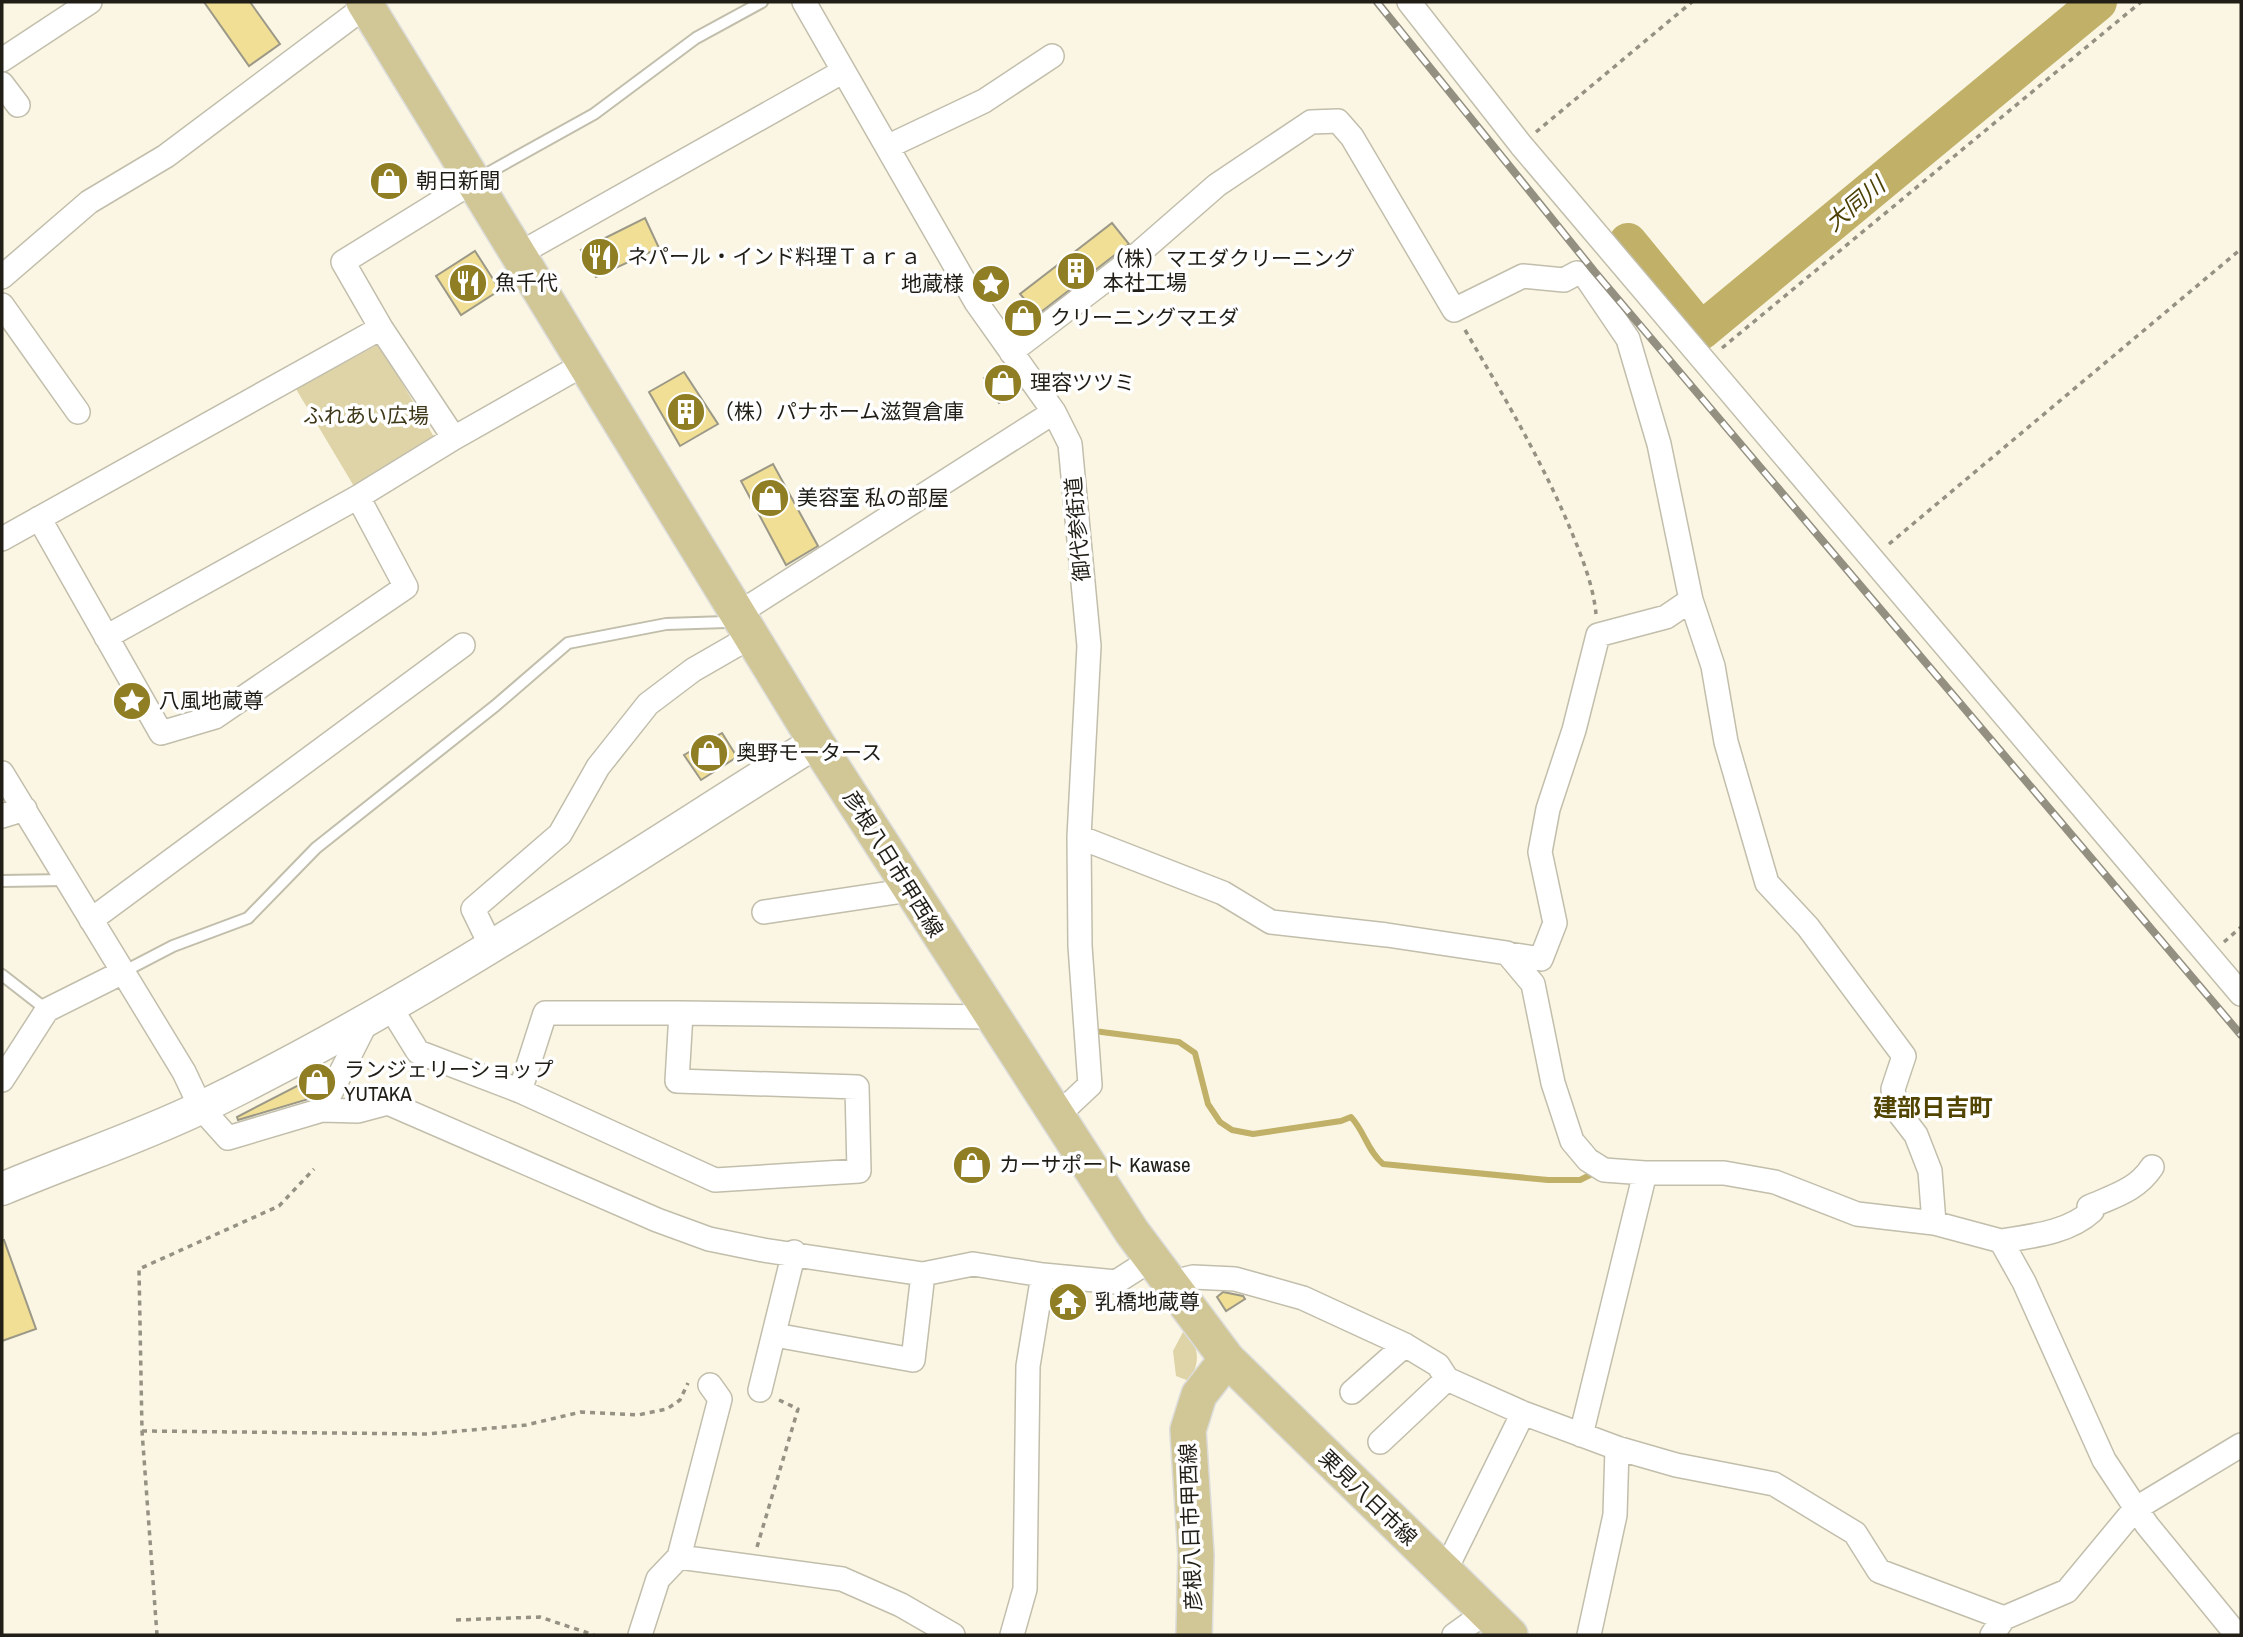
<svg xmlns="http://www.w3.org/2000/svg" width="2243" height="1637" viewBox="0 0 2243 1637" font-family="'Archivo Narrow','Noto Sans JP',sans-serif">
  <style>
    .green { fill: #ded4a8 }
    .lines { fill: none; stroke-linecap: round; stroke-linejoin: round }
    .stream { stroke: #c1b068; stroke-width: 6 }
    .river { stroke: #c1b068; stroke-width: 38 }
    .building { fill: #f0df95; stroke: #9c9887; stroke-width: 2 }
    .lane-casing { stroke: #c2beac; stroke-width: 14 }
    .street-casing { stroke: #c2beac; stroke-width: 26 }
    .secondary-casing { stroke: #c2beac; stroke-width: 35 }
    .primary-casing { stroke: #dbdbda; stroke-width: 38 }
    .path { stroke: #959284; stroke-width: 3.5; stroke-dasharray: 5 5; stroke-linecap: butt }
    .lane { stroke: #fff; stroke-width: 10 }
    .street { stroke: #fff; stroke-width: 23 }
    .secondary { stroke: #fff; stroke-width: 32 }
    .primary { stroke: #d1c695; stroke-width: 35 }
    .rail-casing { stroke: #939082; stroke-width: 8 }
    .rail { stroke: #fff; stroke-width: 5; stroke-dasharray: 16; stroke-linecap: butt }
    .labels { text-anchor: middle; stroke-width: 7; stroke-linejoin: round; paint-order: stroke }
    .poi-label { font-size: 21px; fill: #201e17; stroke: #fff; text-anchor: start }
    .park-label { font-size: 21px; fill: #3f3818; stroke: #fff }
    .street-label { font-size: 21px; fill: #201e17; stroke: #fff }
    .water-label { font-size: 23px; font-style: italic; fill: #4d4105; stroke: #fff }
    .quarter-label { font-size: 24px; font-weight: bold; fill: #514501; stroke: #fff }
  </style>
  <rect width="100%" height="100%" fill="#faf6e3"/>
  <path class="green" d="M379,344L437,442L355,488L296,389Z
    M1183,1332C1201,1346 1200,1363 1189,1381L1176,1376L1173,1351Z"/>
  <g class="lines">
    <path class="stream" d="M1094,1031L1179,1042L1195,1053L1208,1104L1220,1122L1232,1130L1253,1134L1341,1121L1351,1117C1365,1132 1367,1150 1383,1164L1548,1180H1580L1596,1172"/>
    <path class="river" d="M1628,242L1701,331L2098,2"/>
  </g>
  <path class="building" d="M204,2H250L280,44L249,66Z
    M645,218L659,248L596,277L581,250Z
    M1112,223L1129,244L1019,329L1009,316L1027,302L1020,294Z
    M475,251L500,290L461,315L436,276Z
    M1004,366L1021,390L999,403L984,378Z
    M684,372L718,424L680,446L649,392Z
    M773,464L818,546L786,565L741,481Z
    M722,733L737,757L701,780L684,755Z
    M326,1071L312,1098L238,1120L237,1117Z
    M2,1240H4L36,1329L2,1341Z
    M1223,1292L1243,1296L1245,1299L1226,1311L1217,1297Z"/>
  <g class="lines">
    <g class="lane-casing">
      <path id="lane" d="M477,179L594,114L696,38L762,2
        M2,881L65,880
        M123,972L173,946L248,918L316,848L495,706L568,643L666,624L726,622L734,616
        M2,975L47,1010"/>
    </g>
    <g class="street-casing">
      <path id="street" d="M804,2L976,302L1054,412L1070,444L1089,646L1079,837L1080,946L1090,1085L1057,1116
        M1409,2L1521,145L2241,994
        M2,60L90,2
        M2,84L18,105
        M889,146L984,101L1052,56
        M517,255L842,72
        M2,277L89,202L166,156L371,2
        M2,305L78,412
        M1011,352L1130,261L1217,185L1311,122L1338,121L1352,137L1454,310L1523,276L1564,280L1577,273L1586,277L1628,339L1659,444L1691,600
        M454,438L381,328L343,262L474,181
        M39,518L161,733L215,717L406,587L358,497
        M2,539L381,328
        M739,613L1054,412
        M106,637L358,497L454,438L586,363
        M2,773L184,1072L201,1108L228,1138L322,1110L369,1017
        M2,816L25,809
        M1079,837L1223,893L1271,922L1387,935L1507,953L1533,984L1553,1083L1572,1141L1588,1160L1604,1170L1645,1173H1724L1775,1182L1857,1214L1934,1223L2001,1241L2024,1282L2104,1460L2147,1525L2237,1635
        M764,912L910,890
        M91,920L463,645
        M491,946L473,909L560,834L598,767L648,704L693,670L752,636
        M1508,954L1541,959L1555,923L1540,852L1548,809L1574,730L1598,635L1666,617L1691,600L1713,666L1726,742L1767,883L1808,927L1904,1056L1893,1089L1896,1109L1916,1135L1930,1171L1934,1223
        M389,1005L418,1052L520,1091L715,1180L859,1171L857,1087L677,1081L681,1013L991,1017
        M2,1080L47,1010L123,972
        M520,1091L545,1013H681
        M322,1110L358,1111L388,1103L657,1220L709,1239L763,1250L923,1274L973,1264L1043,1275L1116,1282L1152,1259
        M2001,1241C2032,1236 2068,1233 2092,1211L2089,1207C2114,1196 2137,1190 2152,1167
        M1169,1283L1193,1277L1235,1279L1303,1298L1405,1345L1438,1365L1447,1379L1523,1413L1617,1448L1676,1465L1774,1484L1855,1533L1879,1571L2004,1618L2067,1591L2135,1509L2241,1445
        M775,1335L913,1360L923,1274
        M760,1390L794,1252
        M1352,1392L1405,1345
        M1581,1435L1645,1173
        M1380,1442L1447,1379
        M679,1557L720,1399L710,1385
        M1445,1571L1523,1413
        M640,1635L658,1579L679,1557L842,1579L901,1605L953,1635
        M1012,1635L1025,1589L1028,1366L1043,1275
        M1454,1635L1486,1612
        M1589,1635L1615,1515L1617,1448
        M1992,1635L2004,1618"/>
    </g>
    <g class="secondary-casing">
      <path id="secondary" d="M2,1189C68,1161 138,1138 202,1107C416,1003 615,868 816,742"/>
    </g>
    <g class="primary-casing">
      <path id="primary" d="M364,2L816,742L1132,1232L1227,1359L1510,1635
        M1194,1635L1196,1555L1188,1430L1199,1395L1227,1359"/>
    </g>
    <path class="path" d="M1536,132L1692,2
      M1465,330C1502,393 1538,454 1567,521C1579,550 1593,582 1596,614
      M1722,348L2141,2
      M1889,544L2241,249
      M2224,942L2241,927
      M142,1431L427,1434L526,1425L581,1412L638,1415L667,1409L680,1400L688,1383
      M757,1547L798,1409L777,1399
      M456,1620L540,1617L594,1635
      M157,1635L142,1431L139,1269L279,1206L314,1169"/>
    <use href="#lane" class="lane"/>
    <use href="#street" class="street"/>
    <use href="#secondary" class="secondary"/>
    <use href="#primary" class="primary"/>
    <g class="rail-casing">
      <path id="rail" d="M1377,2L1594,271L2241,1035"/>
    </g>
    <use href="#rail" class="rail"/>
  </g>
  <defs>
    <g id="shop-disc" transform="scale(2.0125)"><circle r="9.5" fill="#907e25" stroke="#fff"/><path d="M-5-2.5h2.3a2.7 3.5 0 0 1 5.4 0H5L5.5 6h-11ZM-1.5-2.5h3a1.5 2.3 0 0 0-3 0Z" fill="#fff"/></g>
    <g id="restaurant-disc" transform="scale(2.0125)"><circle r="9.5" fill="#907e25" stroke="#fff"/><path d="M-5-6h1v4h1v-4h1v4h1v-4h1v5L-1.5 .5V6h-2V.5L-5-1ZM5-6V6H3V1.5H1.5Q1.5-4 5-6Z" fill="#fff"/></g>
    <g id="building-disc" transform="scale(2.0125)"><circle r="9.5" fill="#907e25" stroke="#fff"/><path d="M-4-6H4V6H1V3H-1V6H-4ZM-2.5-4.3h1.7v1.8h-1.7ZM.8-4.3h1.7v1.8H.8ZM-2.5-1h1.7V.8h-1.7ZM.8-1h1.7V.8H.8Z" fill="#fff"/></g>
    <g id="sight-disc" transform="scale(2.0125)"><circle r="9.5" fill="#907e25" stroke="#fff"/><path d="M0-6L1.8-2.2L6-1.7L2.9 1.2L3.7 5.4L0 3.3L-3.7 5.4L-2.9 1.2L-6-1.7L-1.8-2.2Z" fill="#fff"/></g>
    <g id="temple-disc" transform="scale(2.0125)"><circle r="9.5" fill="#907e25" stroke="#fff"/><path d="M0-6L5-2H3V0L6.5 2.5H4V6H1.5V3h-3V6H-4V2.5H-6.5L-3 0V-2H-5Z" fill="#fff"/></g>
  </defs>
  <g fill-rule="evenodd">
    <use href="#shop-disc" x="389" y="181"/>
    <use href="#restaurant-disc" x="600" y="257"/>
    <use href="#building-disc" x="1076" y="271"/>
    <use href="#restaurant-disc" x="468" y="283"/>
    <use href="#sight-disc" x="991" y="284"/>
    <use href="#shop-disc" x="1023" y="318"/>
    <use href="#shop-disc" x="1003" y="383"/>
    <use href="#building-disc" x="686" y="412"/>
    <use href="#shop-disc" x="770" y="498"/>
    <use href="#sight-disc" x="132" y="701"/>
    <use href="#shop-disc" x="709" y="753"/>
    <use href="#shop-disc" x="317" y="1082"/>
    <use href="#shop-disc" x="972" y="1165"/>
    <use href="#temple-disc" x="1068" y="1302"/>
  </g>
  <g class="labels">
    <g class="poi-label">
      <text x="416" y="188">朝日新聞</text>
      <text x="627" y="264">ネパール・インド料理Ｔａｒａ</text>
      <text x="1103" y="266">（株）マエダクリーニング<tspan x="1103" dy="24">本社工場</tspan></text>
      <text x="495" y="290">魚千代</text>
      <text x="964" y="291" text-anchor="end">地蔵様</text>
      <text x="1050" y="325">クリーニングマエダ</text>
      <text x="1030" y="390">理容ツツミ</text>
      <text x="713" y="419">（株）パナホーム滋賀倉庫</text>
      <text x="797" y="505">美容室 私の部屋</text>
      <text x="159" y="708">八風地蔵尊</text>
      <text x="736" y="760">奥野モータース</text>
      <text x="344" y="1077">ランジェリーショップ<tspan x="344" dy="24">YUTAKA</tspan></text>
      <text x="999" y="1172">カーサポート Kawase</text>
      <text x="1095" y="1309">乳橋地蔵尊</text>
    </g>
    <g class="park-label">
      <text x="366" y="423">ふれあい広場</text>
    </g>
    <g class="street-label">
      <text transform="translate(1078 529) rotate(-95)" y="7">御代参街道</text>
      <text transform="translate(893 864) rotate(58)" y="7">彦根八日市甲西線</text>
      <text transform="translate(1368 1498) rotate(44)" y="7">栗見八日市線</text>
      <text transform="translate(1191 1527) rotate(-92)" y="7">彦根八日市甲西線</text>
    </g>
    <g class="water-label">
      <text transform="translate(1855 204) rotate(-40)" y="8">大同川</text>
    </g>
    <g class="quarter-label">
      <text x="1933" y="1116">建部日吉町</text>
    </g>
  </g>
  <rect width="2243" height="1637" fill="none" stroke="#201e17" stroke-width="7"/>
</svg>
